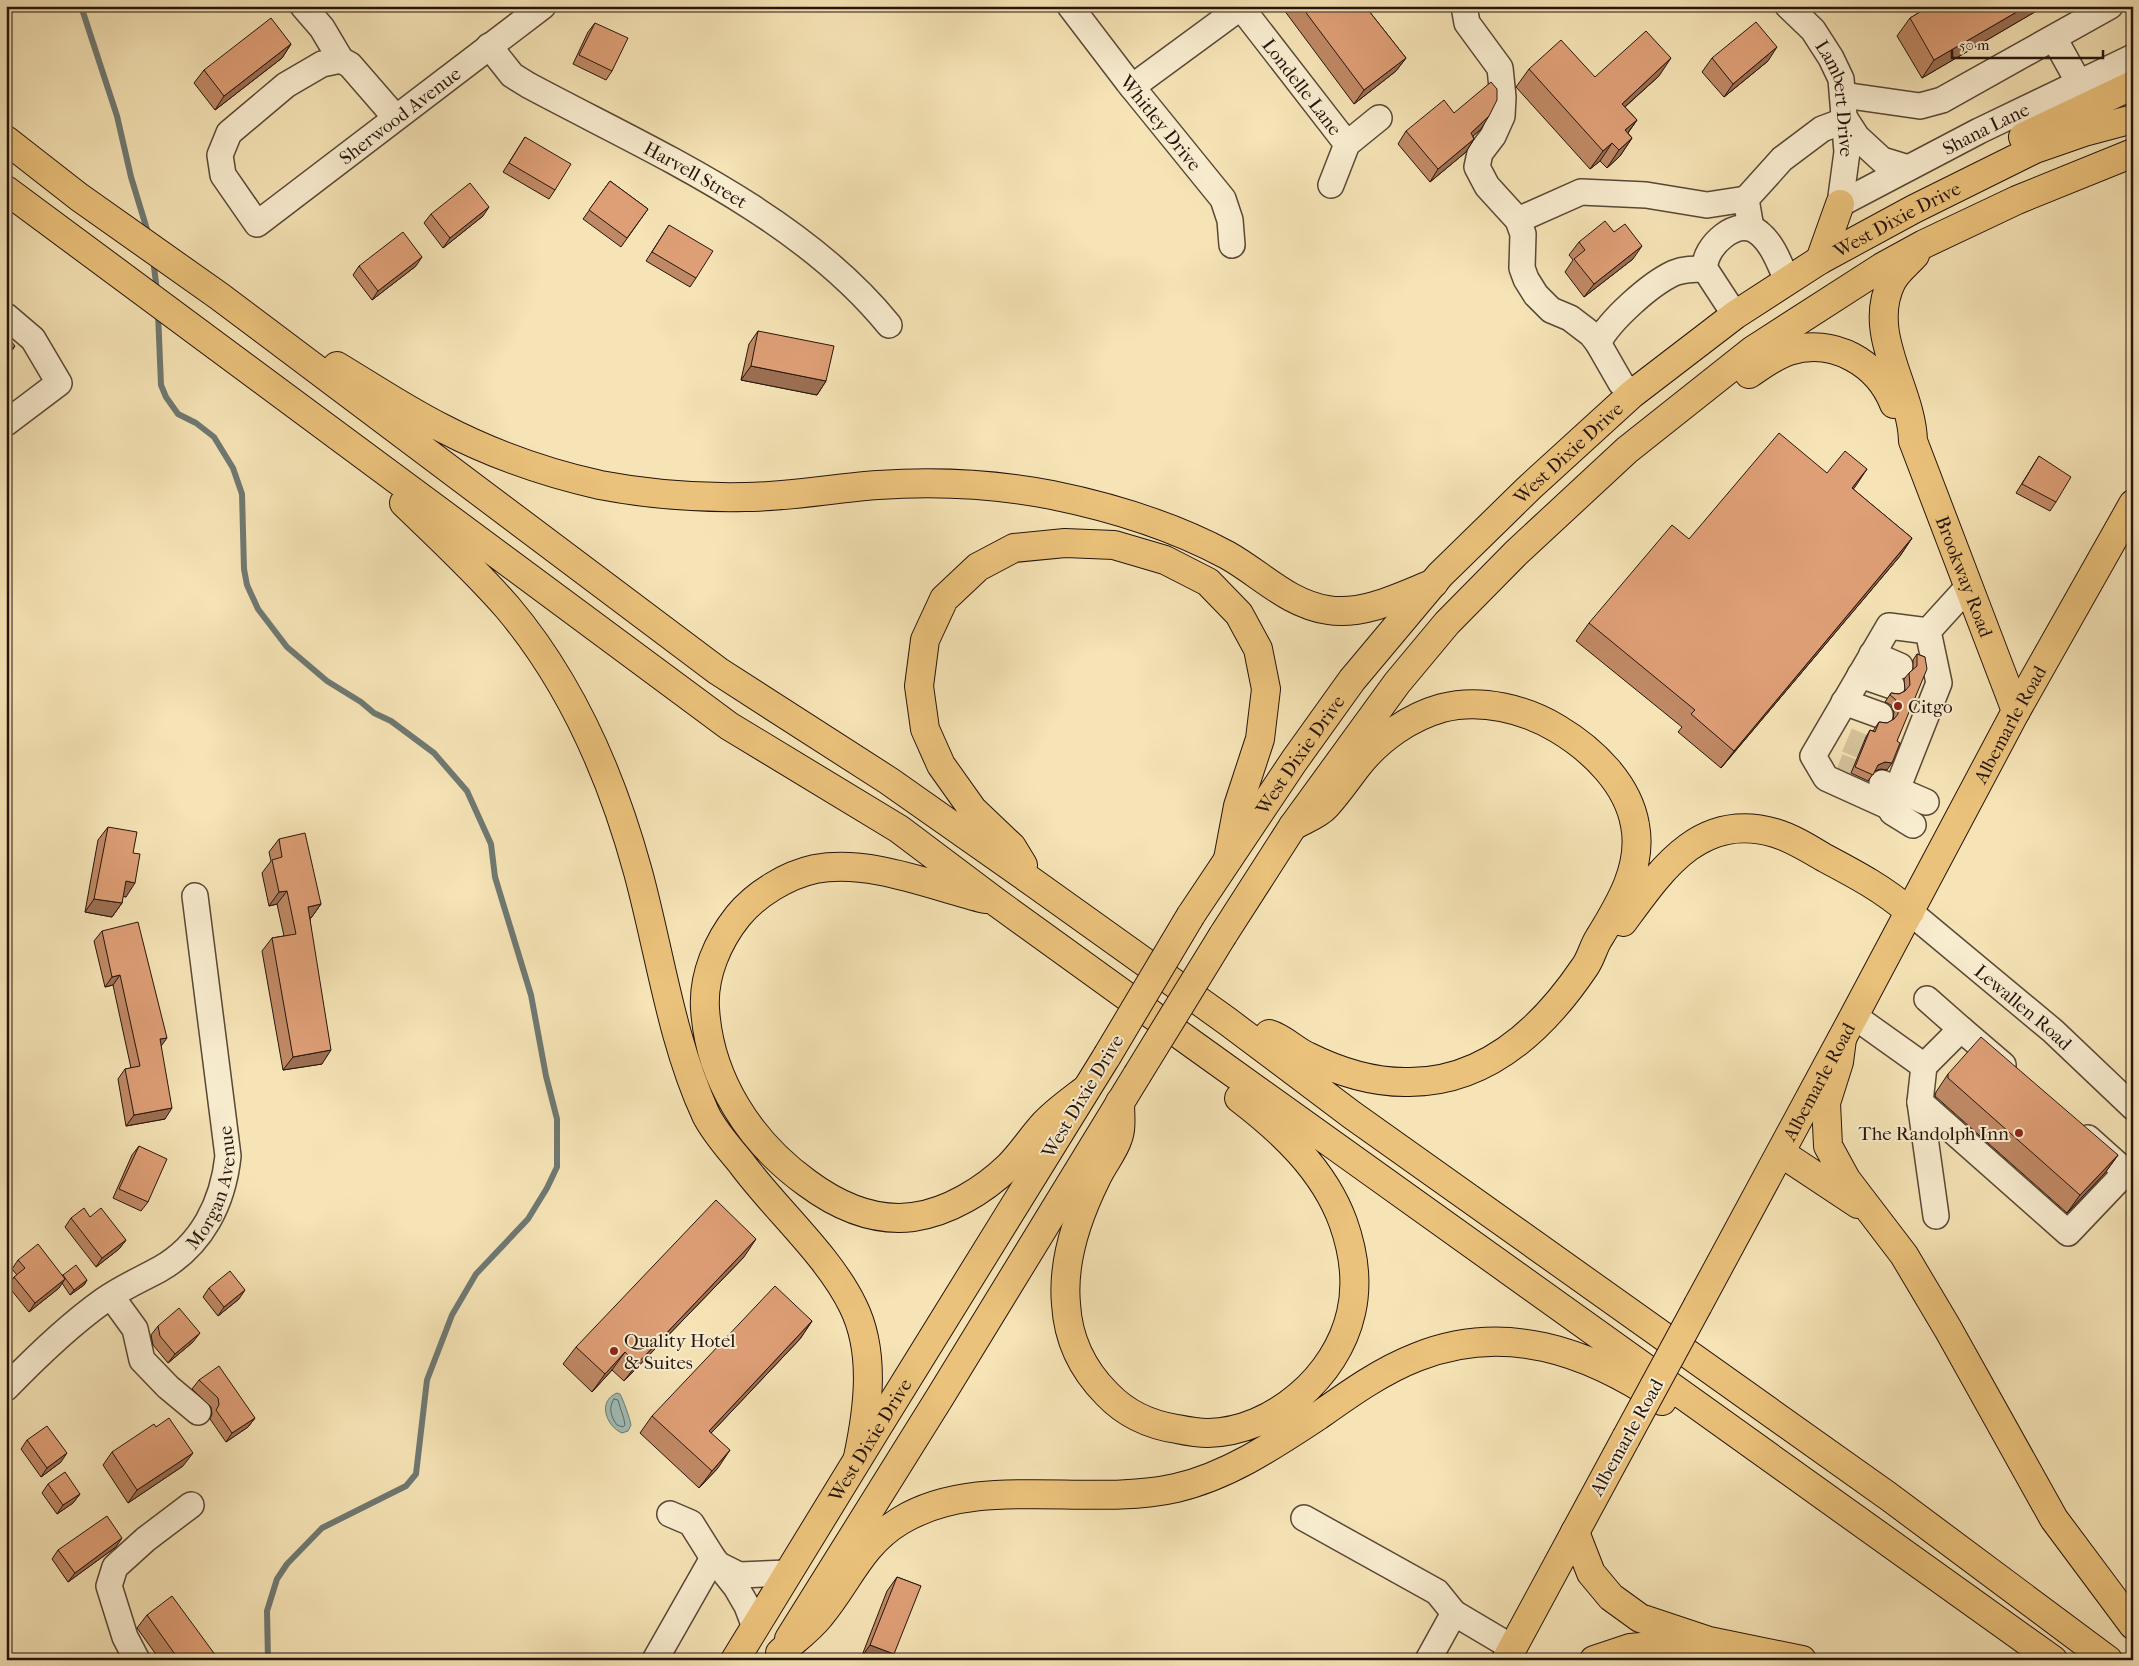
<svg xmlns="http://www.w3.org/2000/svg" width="2139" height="1666" viewBox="0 0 2139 1666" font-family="'IM FELL French Canon',serif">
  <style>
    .water { fill: #a0bcb7; stroke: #6f7973 }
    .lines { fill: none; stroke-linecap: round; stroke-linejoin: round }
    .shore { stroke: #626862; stroke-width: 1 }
    .stream { stroke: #6f7973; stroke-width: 6 }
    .minor-tunnel { stroke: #d7c59c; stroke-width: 25; stroke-dasharray: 25 12; stroke-linecap: butt }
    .minor-casing { stroke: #594836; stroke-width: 28 }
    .major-casing { stroke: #25140c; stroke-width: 30 }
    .highway-casing { stroke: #25140c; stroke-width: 30 }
    .minor { stroke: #f9edd0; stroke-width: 25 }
    .major { stroke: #ebc27b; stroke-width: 28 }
    .highway { stroke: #ebc27b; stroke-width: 28 }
    .major-bridge-casing { stroke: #25140c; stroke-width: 30; stroke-linecap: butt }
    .major-bridge { stroke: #ebc27b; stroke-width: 28 }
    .wall { fill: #c08965; stroke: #25140c }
    .shaded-wall { fill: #9c6f53; stroke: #25140c }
    .building { fill: #df9f76; stroke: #25140c }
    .poi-dot { fill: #8f2418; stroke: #f9edd0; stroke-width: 2 }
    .labels { text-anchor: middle; stroke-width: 4; stroke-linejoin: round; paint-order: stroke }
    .street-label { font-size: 19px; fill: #25140c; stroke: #f9edd0 }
    .poi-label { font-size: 19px; fill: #25140c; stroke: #f9edd0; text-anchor: start }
  </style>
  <rect width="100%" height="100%" fill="#f6e4b6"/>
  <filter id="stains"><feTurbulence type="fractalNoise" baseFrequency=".004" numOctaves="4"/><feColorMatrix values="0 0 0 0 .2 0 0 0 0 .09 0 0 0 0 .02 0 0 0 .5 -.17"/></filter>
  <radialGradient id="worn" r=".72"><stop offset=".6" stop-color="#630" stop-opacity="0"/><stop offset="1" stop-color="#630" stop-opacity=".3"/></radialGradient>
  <path class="water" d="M617,1393L620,1394C623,1399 630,1419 631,1425L628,1431L622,1433C606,1426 597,1401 617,1393Z"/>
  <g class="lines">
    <path class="shore" d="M614,1399L618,1400C620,1409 624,1416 625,1425L623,1427L617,1425C611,1417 608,1408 614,1399Z"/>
    <path class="stream" d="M81,6L117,116L131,177L149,236
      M153,259L157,291
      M158,313L161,385L166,397L178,414L196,423L214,437L233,468L242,494L244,569L247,585L258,609L287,647L327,681L361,702L374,713L391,721L434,753L467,791L491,844L495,877L531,995L546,1076L557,1119V1167L547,1188L528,1219L476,1274L452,1315L427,1380L416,1474L406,1486L322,1528L287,1564L277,1579L267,1611L268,1660"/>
    <path class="minor-tunnel" d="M1847,740L1892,759
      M1838,766L1882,783"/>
    <g class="minor-casing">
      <g id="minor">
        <path d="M303,6L322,28L341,60"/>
        <path id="s1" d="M1070,6L1128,82L1223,199L1230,220L1232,245"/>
        <path id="s2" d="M1240,6L1347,144"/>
        <path d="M1464,6L1467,23L1500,68L1503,97L1502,116L1493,136L1480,153L1477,167L1487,186L1518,220L1523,234L1522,268L1526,279L1536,295L1551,310L1570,318L1591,334L1598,343L1621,383L1632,394"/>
        <path id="s3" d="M1788,6L1813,30L1831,58L1841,79L1847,152L1840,204"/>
        <path d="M2054,38L2079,83"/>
        <path id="s4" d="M489,46L512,75L528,85C651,151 799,214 889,325"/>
        <path d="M1132,87L1241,7"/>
        <path d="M1843,95L1920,106L1942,100L2110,6"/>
        <path id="s5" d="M396,118L350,65L341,60L322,64L286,85L229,133L220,155L223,175L257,224L543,6"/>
        <path d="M1331,185L1347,144L1379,118"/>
        <path id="s6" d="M1840,204L1979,131L2133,57"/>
        <path d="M1518,220L1581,192L1646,195L1707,205L1746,199"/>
        <path d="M1751,228L1746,199L1782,159L1822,129L1846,120L1857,137L1882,160L1908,168"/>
        <path d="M1735,315L1705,269C1703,247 1738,215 1759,233C1773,244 1780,265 1787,280"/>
        <path d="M6,316L33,339L59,383L6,423"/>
        <path d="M1598,343C1610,320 1650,284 1674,273C1684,269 1694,269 1705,269"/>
        <path d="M1928,631L1939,683L1890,807L1826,778L1813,756L1889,626L1928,631L1968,587"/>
        <path d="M1872,654L1900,666"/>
        <path d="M1860,675L1892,686"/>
        <path d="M1844,702L1880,715"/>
        <path d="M1882,783L1926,802"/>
        <path d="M1890,807L1892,812L1913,825"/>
        <path id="s7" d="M1910,912L2053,1031L2133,1107"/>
        <path d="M1927,999L1961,1029"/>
        <path d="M1854,1016L1924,1066L1961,1029L2003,1065"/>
        <path d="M1924,1066L1920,1102L2068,1233L2126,1172"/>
        <path d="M1920,1102L1936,1216"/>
        <path d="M2088,1138L2126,1172L2133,1170"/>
        <path d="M111,1296L135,1329L142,1360L168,1387L198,1412"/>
        <path id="s8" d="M6,1388C36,1357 68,1326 103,1301C121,1288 140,1280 160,1269C202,1245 223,1203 228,1156L195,896"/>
        <path d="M670,1514L691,1523L713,1558L736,1587L747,1606L755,1627"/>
        <path d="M1304,1518L1437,1592L1454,1613"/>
        <path d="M721,1566L739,1575L787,1573"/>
        <path d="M137,1660L125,1637L109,1586L115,1567L146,1539L191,1505"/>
        <path d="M655,1660L713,1558"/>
        <path d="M1428,1660L1454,1613L1513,1648"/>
      </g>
    </g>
    <g class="major-casing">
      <g id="major">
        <path d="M2023,137L2133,85"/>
        <path id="s9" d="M1915,255C1907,264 1898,270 1892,281C1865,334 1912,389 1913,441L2016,711"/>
        <path d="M1820,260L1840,204"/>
        <path d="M1749,374C1761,366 1774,356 1789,351C1833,337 1878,363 1894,404"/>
        <path id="s10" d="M1191,915L1294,761L1352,680L1440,575L1529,488L1632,394L1735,315L1820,260L1914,209L2035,149L2084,132L2133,119"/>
        <path d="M1223,935L1293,826L1397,683L1447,623L1516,553L1627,450L1753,350L1882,267L1924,244L2017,200L2133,153"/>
        <path id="s11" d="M1698,1305L1854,1016L2016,711L2133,504"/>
        <path d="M789,1639L940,1397L1137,1075"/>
        <path id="s12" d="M735,1660C858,1458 982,1257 1107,1056"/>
        <path d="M1506,1660L1626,1438"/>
      </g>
    </g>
    <g class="highway-casing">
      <path id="highway" d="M6,140L79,197L219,296L718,671L889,781L1034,883L1227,1021L1352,1115L1888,1496L2108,1660
        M6,190L729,726L899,829L996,902L1194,1045L2053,1660
        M337,366C372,387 406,410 442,428C492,454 546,473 600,485C647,494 698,498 745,497C789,497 834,488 878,485C935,481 995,484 1052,495C1111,507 1173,526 1227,555C1261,574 1288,604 1328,610C1363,616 1402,596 1434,583
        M404,503C439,537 476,571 508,608C572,684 612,777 638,872C660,953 671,1039 706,1115C715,1133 730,1149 742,1164C776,1210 829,1256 853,1306C876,1352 868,1410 858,1457
        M1023,865L1012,847L973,810L941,765L925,729L919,686L925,640L944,599L978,567L1014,548L1065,543L1114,545L1165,560L1208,582L1239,614L1258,649L1266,689L1260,739L1238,806L1228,859
        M985,899C932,886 871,859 815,869C787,875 756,894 738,916C718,941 703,975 705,1008C709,1079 750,1142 807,1183C838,1206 874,1222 913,1217C949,1212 984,1190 1009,1166C1022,1153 1032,1137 1044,1124C1056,1111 1072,1100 1086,1089
        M1623,922C1661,870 1700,811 1775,833C1792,838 1808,848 1823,857C1855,874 1882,888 1910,912
        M1269,1034C1283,1038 1294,1050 1307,1056C1337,1071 1370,1082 1405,1082C1484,1084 1542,1030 1584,968C1591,959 1593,947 1599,938C1620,904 1643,866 1635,825C1628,784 1593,750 1558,729C1525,709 1481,698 1442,708C1410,717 1380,738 1359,764C1348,778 1338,793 1326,806C1318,815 1303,820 1293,826
        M1842,1039L1839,1062L1826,1103L1828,1146L1846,1179L1904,1255L1948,1329L2054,1519L2133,1625
        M1120,1102C1120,1113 1122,1128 1118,1138C1114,1151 1103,1164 1097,1177C1078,1215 1062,1260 1066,1304C1068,1339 1083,1370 1107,1394C1126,1414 1151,1425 1177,1429C1187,1431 1198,1433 1208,1433C1273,1432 1337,1376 1351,1313C1358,1283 1353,1250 1343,1222C1324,1170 1281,1130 1239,1098
        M1781,1153L1858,1204
        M1575,1532L1591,1573L1611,1597L1640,1618L1709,1641L1802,1660
        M780,1653C793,1641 809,1630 820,1616C848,1583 860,1545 900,1521C978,1473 1088,1508 1176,1488C1228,1476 1274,1445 1318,1416C1349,1394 1381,1371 1417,1357C1505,1322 1587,1351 1662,1401
        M1594,1660L1630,1648L1698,1642"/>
    </g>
    <use href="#minor" class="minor"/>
    <use href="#major" class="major"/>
    <use href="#highway" class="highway"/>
    <g class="major-bridge-casing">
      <path id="major-bridge" d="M1107,1056L1191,915
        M1137,1075L1223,935
        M1626,1438L1698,1305"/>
    </g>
    <use href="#major-bridge" class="major-bridge"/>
  </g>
  <path class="wall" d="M1281,6H1365L1406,58L1396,71L1354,104Z
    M1930,6H2045L1922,78L1897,36L1910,18Z
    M595,23L612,71L606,80L573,64L588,32Z
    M291,44L282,58L215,110L194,83L204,70Z
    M1712,58L1768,61L1724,97L1702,72Z
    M1529,69L1595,77L1659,76L1625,107L1637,120L1628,133L1632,138L1620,156L1607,168L1600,161L1590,169L1516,87Z
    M1454,113L1481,129L1473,136L1474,139L1466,152L1430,182L1398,144L1406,131Z
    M525,137L555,190L549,199L503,172Z
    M610,181L648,209L621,247L583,219Z
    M431,214L483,216L443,248L424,223Z
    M669,225L696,278L690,287L646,261Z
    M1579,242L1633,259L1584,297L1565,272L1573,260L1569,255Z
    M359,266H416L372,300L353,275Z
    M758,331L826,381L817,395L741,380L749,344Z
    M2039,456L2056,502L2050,511L2016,493Z
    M1827,473L1853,489L1912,538L1900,556L1721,768L1678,732L1682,727L1576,641L1589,623Z
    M1917,654L1925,657L1887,770L1881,769L1875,771L1868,781L1851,773L1866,737L1870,730L1873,731L1879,722L1887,723L1893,720L1894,712L1891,705L1885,702L1891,693L1899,694L1905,691L1904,679L1909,673L1913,670V660Z
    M108,827L126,897L123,896L122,903L112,917L85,912L98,840Z
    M279,839L321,904L311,918H310L322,1064L283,1070L262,951L272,938L284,936L277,904L269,906L262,873L271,861L269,852Z
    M102,931L161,1046L165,1119L126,1126L118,1079L125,1069L131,1068L113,985L105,987L94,941Z
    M1948,1074L2118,1155L2105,1173L2067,1213L1935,1096L1936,1092Z
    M139,1146L148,1202L141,1211L113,1198L132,1155Z
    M90,1217L126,1240L119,1249L96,1267L65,1227L71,1218Z
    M744,1257L624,1381L612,1370L592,1392L563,1364L576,1347Z
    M18,1260L62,1275L87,1280L84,1285L70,1295L62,1283L59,1288L29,1312L8,1286L14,1277L17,1275L12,1269Z
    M209,1288L239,1299L218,1316L203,1297Z
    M812,1321L800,1339L711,1433L718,1468L699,1488L640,1433L652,1416Z
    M158,1326L193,1342L168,1363L153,1345L151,1335Z
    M199,1380L255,1418L248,1427L226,1442L210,1419L212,1414L211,1407L192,1389Z
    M27,1440L61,1462L41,1477L21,1449Z
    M112,1452L183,1466L128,1503L103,1465Z
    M48,1484L80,1494L73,1503L57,1514L42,1493Z
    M116,1547L68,1582L52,1559L58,1550Z
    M897,1577L921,1586L861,1658L887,1591Z
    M147,1615L219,1660H160L137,1628Z"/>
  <path class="shaded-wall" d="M2027,6H2045L1922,78L1934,60Z
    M291,44L282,58L215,110L224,96Z
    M1777,47L1768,61L1724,97L1733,84Z
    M1406,58L1396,71L1354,104L1364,90Z
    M1671,58L1659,76L1609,121L1622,104Z
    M1489,116L1481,129L1462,146L1471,133Z
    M1637,120L1624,138L1625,130Z
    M1632,138L1620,156L1607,168L1619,150Z
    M1474,139L1466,152L1430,182L1438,169Z
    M1612,143L1600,161L1590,169L1603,151Z
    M489,207L483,216L443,248L450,238Z
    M1642,246L1633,259L1584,297L1594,284Z
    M422,257L416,266L372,300L378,291Z
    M15,346L9,355L6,357V353Z
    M751,366L826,381L817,395L741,380Z
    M1867,469L1855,487L1839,506L1852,488Z
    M1912,538L1900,556L1721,768L1734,751Z
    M1885,762L1892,763L1887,770L1881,769L1874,771L1878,765Z
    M126,881L135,883L126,897L116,895Z
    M287,891L277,904L269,906L279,892Z
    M94,899L122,903L112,917L85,912Z
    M321,904L311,918L299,920L308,907Z
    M120,975L113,985L105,987L112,977Z
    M167,1038L159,1049L160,1039Z
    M331,1050L322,1064L283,1070L293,1057Z
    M172,1108L165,1119L126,1126L134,1115Z
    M2118,1155L2105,1173L2067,1213L2080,1195Z
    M756,1239L744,1257L624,1381L637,1364Z
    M126,1240L119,1249L96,1267L102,1258Z
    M65,1279L59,1288L29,1312L35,1303Z
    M87,1280L84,1285L70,1295L74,1290Z
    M245,1290L239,1299L218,1316L224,1307Z
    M812,1321L800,1339L697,1448L709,1431Z
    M200,1333L193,1342L168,1363L175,1354Z
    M625,1352L612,1370L592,1392L605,1374Z
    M255,1418L248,1427L226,1442L232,1433Z
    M730,1450L718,1468L699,1488L712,1471Z
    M67,1453L61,1462L41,1477L47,1468Z
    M193,1453L183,1466L128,1503L137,1490Z
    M80,1494L73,1503L57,1514L63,1505Z
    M122,1538L116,1547L68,1582L75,1573Z
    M870,1645L894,1654L890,1660H865L861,1658Z"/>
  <path class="building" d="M1301,6H1365L1406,58L1364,90Z
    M1930,6H2027L1934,60L1910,18Z
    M271,18L291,44L224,96L204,70Z
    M1756,22L1777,47L1733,84L1712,58Z
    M595,23L628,38L612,71L579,55Z
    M1646,31L1671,58L1622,104L1637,120L1625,130L1632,138L1619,150L1612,143L1603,151L1529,69L1561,40L1595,77Z
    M1491,82L1497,89V100L1489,116L1471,133L1474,139L1438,169L1406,131L1444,100L1454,113Z
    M525,137L571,164L555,190L509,163Z
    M610,181L648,209L627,238L589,210Z
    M470,183L489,207L450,238L431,214Z
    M1605,221L1614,232L1625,224L1642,246L1594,284L1574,259L1585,250L1579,242Z
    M669,225L713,251L696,278L652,252Z
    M403,232L422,257L378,291L359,266Z
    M758,331L834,346L826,381L751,366Z
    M6,335L15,346L6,353Z
    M1779,433L1827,473L1845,451L1867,469L1852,488L1912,538L1734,751L1691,714L1695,710L1589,623L1672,525L1689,539Z
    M2039,456L2071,477L2056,502L2022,484Z
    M1917,654L1925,657L1927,669L1897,741L1900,743L1892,763L1885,762L1878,765L1873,775L1855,767L1870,730L1875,732L1879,722L1887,723L1894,719L1898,714V706L1895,699L1890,695L1891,693L1899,694L1905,691L1910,685L1909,673L1917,666Z
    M108,827L137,832L133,853L140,854L135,883L126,881L122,903L94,899Z
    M305,833L321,904L308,907L331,1050L293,1057L272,938L296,934L287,891L279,892L272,860L282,857L279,839Z
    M138,922L167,1038L160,1039L172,1108L134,1115L125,1069L140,1066L120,975L112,977L102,931Z
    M1981,1037L2118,1155L2080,1195L1948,1078V1074Z
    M139,1146L167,1159L148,1202L119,1189Z
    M716,1200L756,1239L637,1364L625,1352L605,1374L576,1347Z
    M84,1208L90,1217L101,1208L126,1240L102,1258L71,1218Z
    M38,1244L65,1279L35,1303L14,1277L25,1268L18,1260Z
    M76,1265L87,1280L74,1290L63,1275Z
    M230,1271L245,1290L224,1307L209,1288Z
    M775,1286L812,1321L709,1431L730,1450L712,1471L652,1416Z
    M179,1308L200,1333L175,1354L160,1336L158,1326Z
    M219,1366L255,1418L232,1433L216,1410L219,1405L218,1398L199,1380Z
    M169,1418L193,1453L137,1490L112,1452L154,1424L156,1427Z
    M47,1426L67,1453L47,1468L27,1440Z
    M65,1472L80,1494L63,1505L48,1484Z
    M107,1516L122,1538L75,1573L58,1550Z
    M897,1577L921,1586L894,1654L870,1645Z
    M172,1596L219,1660H179L147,1615Z"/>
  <g class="poi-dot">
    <circle cx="1898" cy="706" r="5"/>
    <circle cx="2019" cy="1133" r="5"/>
    <circle cx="614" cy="1351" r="5"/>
  </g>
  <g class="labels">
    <g class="street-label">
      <text dy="7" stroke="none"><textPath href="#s2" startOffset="102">Londelle Lane</textPath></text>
      <text dy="7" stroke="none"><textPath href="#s3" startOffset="109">Lambert Drive</textPath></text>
      <text dy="7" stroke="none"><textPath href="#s5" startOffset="499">Sherwood Avenue</textPath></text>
      <text dy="7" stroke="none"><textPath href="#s1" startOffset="148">Whitley Drive</textPath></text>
      <text dy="7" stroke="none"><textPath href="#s6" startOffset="164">Shana Lane</textPath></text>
      <text dy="7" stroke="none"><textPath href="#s4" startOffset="246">Harvell Street</textPath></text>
      <text dy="7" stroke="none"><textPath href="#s10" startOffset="1004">West Dixie Drive</textPath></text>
      <text dy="7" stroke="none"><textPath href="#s10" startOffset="599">West Dixie Drive</textPath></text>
      <text dy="7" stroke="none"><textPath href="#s9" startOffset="345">Brookway Road</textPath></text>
      <text dy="7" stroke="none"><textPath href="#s11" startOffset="659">Albemarle Road</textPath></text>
      <text dy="7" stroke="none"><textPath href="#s10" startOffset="194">West Dixie Drive</textPath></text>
      <text dy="7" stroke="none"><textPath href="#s7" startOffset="148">Lewallen Road</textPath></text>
      <text dy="7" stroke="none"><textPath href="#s11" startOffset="254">Albemarle Road</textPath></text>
      <text transform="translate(1082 1096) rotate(-59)" y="7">West Dixie Drive</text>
      <text dy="7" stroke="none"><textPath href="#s8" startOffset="298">Morgan Avenue</textPath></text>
      <text transform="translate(1626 1437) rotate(-61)" y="7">Albemarle Road</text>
      <text dy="7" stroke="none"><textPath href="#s12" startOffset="258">West Dixie Drive</textPath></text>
    </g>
    <g class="poi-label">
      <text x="1908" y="713">Citgo</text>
      <text x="2009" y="1140" text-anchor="end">The Randolph Inn</text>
      <text x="624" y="1347">Quality Hotel<tspan x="624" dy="22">&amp; Suites</tspan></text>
    </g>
  </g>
  <rect width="2139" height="1666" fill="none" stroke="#f6e4b6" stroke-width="25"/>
  <rect x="8" y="8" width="2124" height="1651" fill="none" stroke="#25140c" stroke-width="2.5"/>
  <rect x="12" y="12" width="2114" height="1641" fill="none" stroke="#25140c"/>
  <path d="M1952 50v8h151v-8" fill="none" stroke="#25140c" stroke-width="2.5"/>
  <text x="1959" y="50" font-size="15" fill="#25140c" stroke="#f9edd0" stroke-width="4" paint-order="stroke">50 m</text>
  <rect width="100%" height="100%" filter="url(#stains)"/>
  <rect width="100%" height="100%" fill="url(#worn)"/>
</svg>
